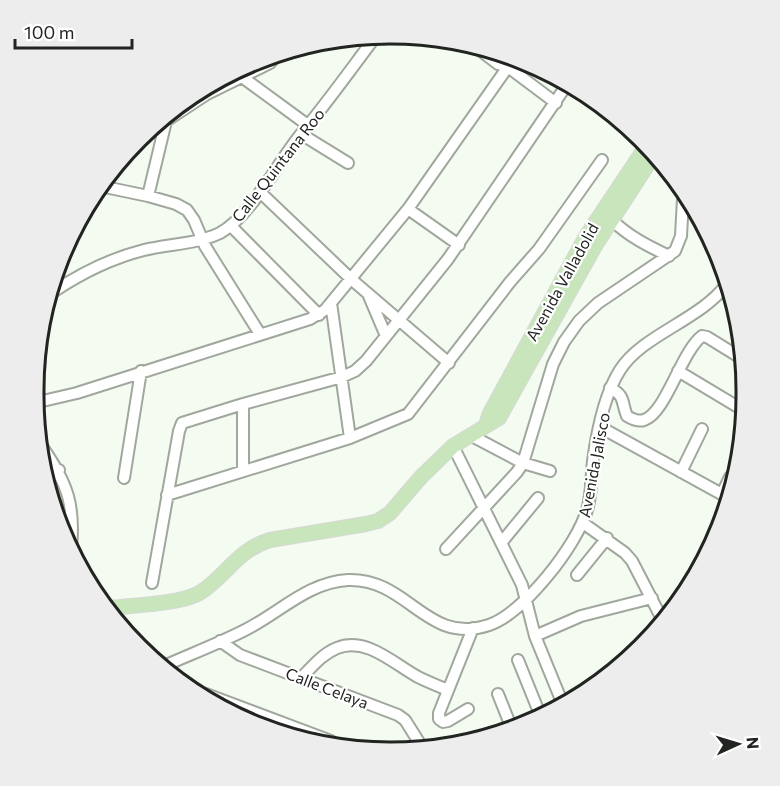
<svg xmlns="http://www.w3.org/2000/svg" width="780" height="786" viewBox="0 0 780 786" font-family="Commissioner,sans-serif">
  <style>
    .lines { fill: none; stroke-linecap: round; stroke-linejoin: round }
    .minor-casing { stroke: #a0a79d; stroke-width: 14 }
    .major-casing { stroke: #d7d8d7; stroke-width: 16 }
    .minor { stroke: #fff; stroke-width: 10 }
    .major { stroke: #c8e5bc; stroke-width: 14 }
    .labels { text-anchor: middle; stroke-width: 4.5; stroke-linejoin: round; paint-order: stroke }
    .street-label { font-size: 16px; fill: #212420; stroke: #fff }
    .rim { fill: none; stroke: #212420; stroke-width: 3 }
  </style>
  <rect width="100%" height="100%" fill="#f4fbf1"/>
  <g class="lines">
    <g class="minor-casing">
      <path id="minor" d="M481,51L498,64L508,67L556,103
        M242,77L309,126
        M301,134L348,163
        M105,187L148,196L176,204L187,210L194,220L205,246L260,334
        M260,192L351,279L449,363
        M148,196L166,121L207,94L270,63L277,55
        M408,209L459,245
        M612,220C628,236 648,246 669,256
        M231,226L319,315
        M53,292C80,274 112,258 144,250C169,244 197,244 220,233C251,216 278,162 301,134C327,103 351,69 376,36
        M369,296L386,336
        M331,303L350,438
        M678,371L743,410
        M610,388C626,396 621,402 627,416C632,419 638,422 644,420C666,413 681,352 702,336L707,337L741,358
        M34,403L77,393L310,319L325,310L408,209L514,58
        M243,404V471
        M600,427L727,497
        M472,436L523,463L550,471
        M453,446L522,585L535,636L562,702
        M43,448C68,484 75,506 71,549
        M681,472L702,429
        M124,478L141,371
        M50,480L59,470
        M722,494L730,477
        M167,495L350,438L408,414L510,282L539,249L602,160
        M583,523L625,553L632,561L662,619
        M501,543L538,498
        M446,549L517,472L523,463L553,364L564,342L579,321L598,303L675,251L681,236L683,199
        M577,575L607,538
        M152,583L179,431L182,423L243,404L342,377L355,371L366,361L448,259L566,86
        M535,636L581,616L652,598
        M220,641L240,655L398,715L405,720L422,747
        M518,660L541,717
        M164,666C191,654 220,643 247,629C280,612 309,582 348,580C409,578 426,646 489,625C524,613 577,545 587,510C592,494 591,477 593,461C597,431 604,395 620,370C642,335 700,320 726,285
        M301,678C312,667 322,654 337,648C366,636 394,664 418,677C428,682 438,686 448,690
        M206,694L331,741
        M498,694L512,729
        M468,709L448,721L443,722L439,719V713L473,628
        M512,728L540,715"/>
    </g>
    <g class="major-casing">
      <path id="major" d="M486,425L490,413L585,238L647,145
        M111,608C134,605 183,604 201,592C228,574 237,550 270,540L366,524L378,521L390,513L421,477L453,446L499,418L595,246L654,155"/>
    </g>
    <use href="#minor" class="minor"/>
    <use href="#major" class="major"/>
  </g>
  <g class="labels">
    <g class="street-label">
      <text transform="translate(278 165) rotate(-52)" y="6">Calle Quintana Roo</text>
      <text transform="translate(562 282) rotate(-61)" y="6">Avenida Valladolid</text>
      <text transform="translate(594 465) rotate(-79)" y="6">Avenida Jalisco</text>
      <text transform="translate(327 688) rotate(21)" y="6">Calle Celaya</text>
    </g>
  </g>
  <path d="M0 0H780V786H0ZM390 44H390A346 346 0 0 1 736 390V396A346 346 0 0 1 390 742H390A346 346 0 0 1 44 396V390A346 346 0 0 1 390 44Z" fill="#ededed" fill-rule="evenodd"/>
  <path class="rim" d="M390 44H390A346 346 0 0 1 736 390V396A346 346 0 0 1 390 742H390A346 346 0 0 1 44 396V390A346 346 0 0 1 390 44Z"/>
  <g transform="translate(738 744) rotate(86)" stroke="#ffffff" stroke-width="4.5" paint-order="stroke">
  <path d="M0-4.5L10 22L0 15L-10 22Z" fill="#212420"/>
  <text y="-9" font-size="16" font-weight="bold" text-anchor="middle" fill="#212420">N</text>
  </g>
  <path d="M15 39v9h117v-9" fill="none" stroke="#212420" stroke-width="3"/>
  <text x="24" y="39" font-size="18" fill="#212420" stroke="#ffffff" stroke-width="4.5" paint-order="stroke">100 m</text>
</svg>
